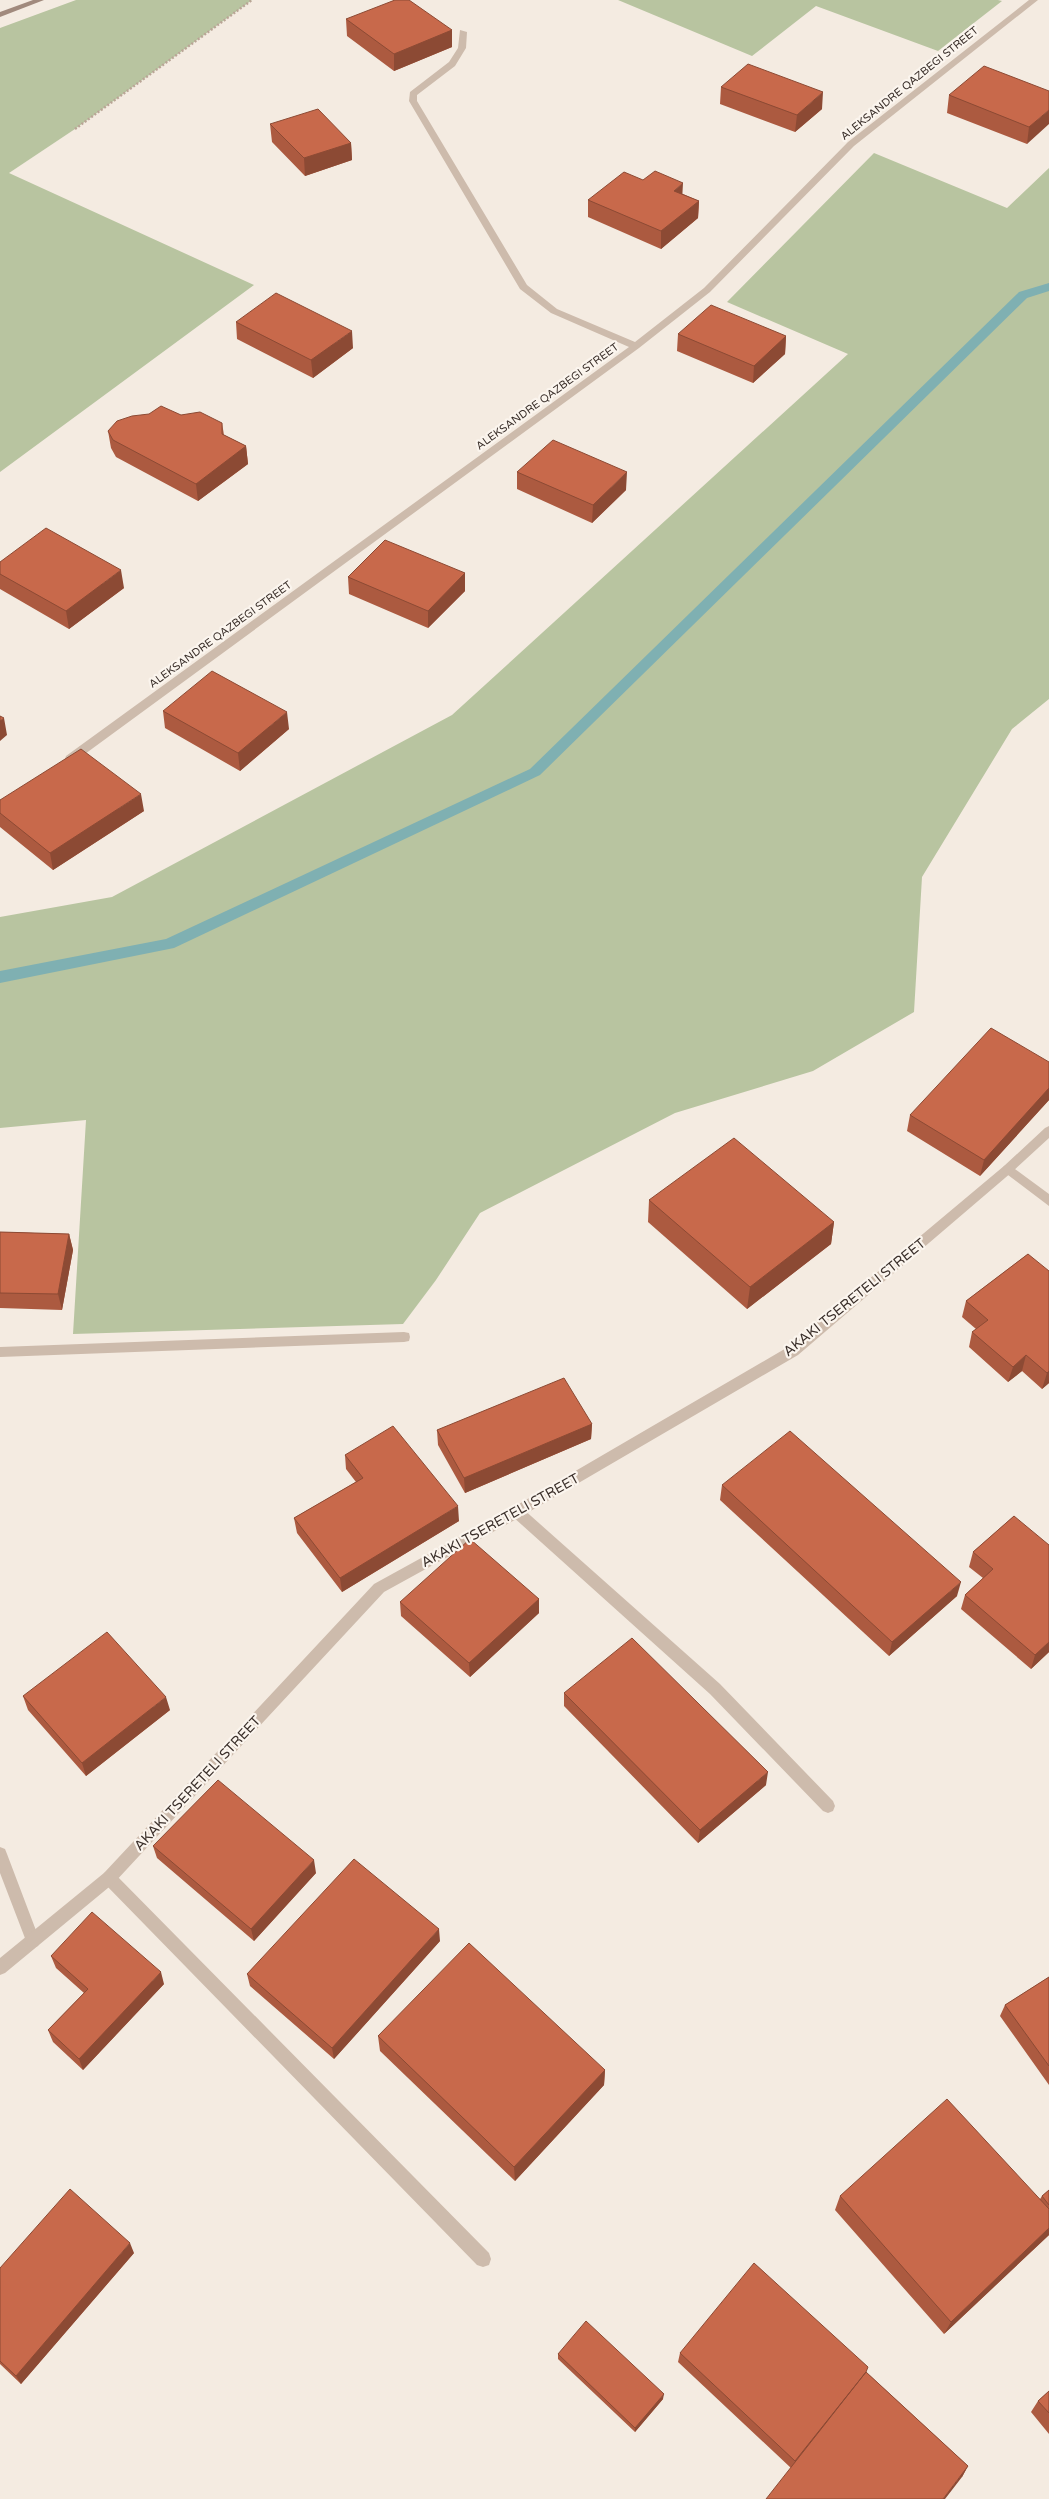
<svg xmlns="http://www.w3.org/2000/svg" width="1049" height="2499" viewBox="0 0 1049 2499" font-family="'Varela Round',sans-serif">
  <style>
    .green { fill: #b8c4a0 }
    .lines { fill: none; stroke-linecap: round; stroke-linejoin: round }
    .stream { fill: #7fb0b2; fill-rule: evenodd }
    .path { stroke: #b9a596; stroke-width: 2.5; stroke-dasharray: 2 2; stroke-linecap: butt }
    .service { fill: #cdbbac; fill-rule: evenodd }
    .minor { fill: #cdbbac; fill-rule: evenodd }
    .secondary { fill: #a18a7d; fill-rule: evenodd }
    .wall { fill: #ac5a40 }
    .shaded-wall { fill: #8c4a34 }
    .building { fill: #c8694b; stroke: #8c4a34 }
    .labels { text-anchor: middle; stroke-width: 4.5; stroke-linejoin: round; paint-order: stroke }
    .far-street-label { font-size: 11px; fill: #3b302b; stroke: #fbf5ee }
    .street-label { font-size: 14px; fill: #3b302b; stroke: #fbf5ee }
  </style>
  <rect width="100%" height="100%" fill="#f4ebe1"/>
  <path class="green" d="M76,0H252L75,129L9,173L254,285L0,472V28Z
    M618,0H998L1002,1L938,51L816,6L752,56Z
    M874,153L1007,208L1049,168V699L1012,729L922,877L914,1012L813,1071L675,1113L480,1213L436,1280L403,1324L73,1334L86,1120L0,1128V917L112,897L452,715L848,354L727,302Z"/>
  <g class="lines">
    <path class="stream" d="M1049,283V291L1027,298L540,775L174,948L0,983V971L166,939L530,769L1019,292Z"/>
    <path class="path" d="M75,129L252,0"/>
    <path class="service" d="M1008,1164L1049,1194V1206L1004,1172L1002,1169L1004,1166Z
      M404,1332L409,1333L410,1337L409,1341L404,1342L0,1357V1347Z
      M517,1506L522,1508L720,1684L833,1801L835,1806L833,1811L828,1813L823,1811L710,1694L512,1516L510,1512L512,1508Z
      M0,1847L5,1849L7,1854L40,1941L38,1946L33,1948L28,1946L0,1873Z
      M109,1871L114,1873L489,2253L491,2259L489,2265L483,2267L477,2265L104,1883L102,1878L104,1873Z"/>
    <path class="minor" d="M1029,0H1038L854,146L710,292L639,348L74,762H66L65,759L66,756L629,347L551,313L520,289L409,101L410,92L449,62L458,48L460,30L467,32L466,48L455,66L417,95V101L527,285L557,309L635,342L704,288L848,142Z
      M1049,1126V1138L1012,1172L798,1355L522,1516L384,1592L114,1883L5,1973L0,1975V1958L104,1873L374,1584L512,1508L788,1347L1004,1166L1045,1128Z"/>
    <path class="secondary" d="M33,0H44L0,17V12Z"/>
  </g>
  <path class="wall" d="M346,19L452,30V47L394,71L347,36Z
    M721,87L822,109L795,132L720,104Z
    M1049,91L1027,144L947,113L949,95Z
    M270,124L351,143L352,160L305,176L272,142Z
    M643,180L683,194L699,201L698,218L661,249L588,217V200Z
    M236,322L353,348L313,378L237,339Z
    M678,334L786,336L785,354L753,383L677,351Z
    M181,415L222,423L224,435L246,446L248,464L198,501L116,457L111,448L108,431Z
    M517,472L626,490L592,523L517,489Z
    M0,562L124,588L69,629L0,589Z
    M465,573V591L428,628L349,594L348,577Z
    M163,711L289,729L240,771L165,728Z
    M0,800L144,811L53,870L0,827Z
    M1049,1062V1100L980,1176L907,1131L910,1115Z
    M649,1200L834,1222L831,1244L747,1309L648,1222Z
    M0,1232L69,1234L73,1250L62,1310L0,1308Z
    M1028,1254L1049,1383L1042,1389L1022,1371L1008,1382L969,1347L972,1332L976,1329L962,1317L966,1301Z
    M592,1424L591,1439L465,1493L438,1445L437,1430Z
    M345,1455L459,1521L342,1592L297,1533L294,1518L356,1482L346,1469Z
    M722,1485L957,1596L889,1656L720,1500Z
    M1014,1516L1049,1652L1031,1669L961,1609L965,1595L983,1578L969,1567L973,1552Z
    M539,1599V1613L470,1677L401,1616L400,1602Z
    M564,1693L766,1785L698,1843L564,1706Z
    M23,1696L170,1710L86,1776L28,1710Z
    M153,1846L316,1873L254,1941L157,1858Z
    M440,1941L334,2059L250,1986L247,1974Z
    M51,1956L164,1984L83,2070L53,2042L48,2030L84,1993L56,1968Z
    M1049,1977V2085L1000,2016L1005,2005Z
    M378,2036L605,2070L604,2085L515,2181L380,2051Z
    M1049,2190V2235L944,2334L835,2210L840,2196L1040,2199L1042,2196Z
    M134,2253L21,2384L0,2364V2268Z
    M680,2353L866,2372L968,2466L962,2477L791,2468L678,2362Z
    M558,2354L663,2399L635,2432L558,2359Z
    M1049,2391V2434L1031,2412L1038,2401Z"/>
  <path class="shaded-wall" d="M452,30V47L394,71V54Z
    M823,92L822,109L795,132L797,115Z
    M1049,110V124L1027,144L1029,127Z
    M351,143L352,160L305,176L304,158Z
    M683,183L682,201L674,191Z
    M699,201L698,218L661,249V231Z
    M352,331L353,348L313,378L311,360Z
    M786,336L785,354L753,383L754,366Z
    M246,446L248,464L198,501L196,484Z
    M627,472L626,490L592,523L593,505Z
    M121,570L124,588L69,629L66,611Z
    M465,573V591L428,628V611Z
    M287,712L289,729L240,771L238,753Z
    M4,718L7,735L0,741V721Z
    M141,794L144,811L53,870L50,853Z
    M1049,1088V1100L980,1176L984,1160Z
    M834,1222L831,1244L747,1309L750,1287Z
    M69,1234L73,1250L62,1310L58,1294Z
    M1026,1355L1022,1371L1008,1382L1013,1367Z
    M1049,1371V1383L1042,1389L1047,1373Z
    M592,1424L591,1439L465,1493L464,1478Z
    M458,1506L459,1521L342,1592L340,1578Z
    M961,1582L957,1596L889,1656L892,1642Z
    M539,1599V1613L470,1677L469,1663Z
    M1049,1642V1652L1031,1669L1035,1655Z
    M166,1697L170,1710L86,1776L82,1763Z
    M768,1772L766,1785L698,1843L700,1830Z
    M314,1860L316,1873L254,1941L251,1929Z
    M439,1929L440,1941L334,2059L332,2048Z
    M161,1972L164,1984L83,2070L79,2059Z
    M605,2070L604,2085L515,2181L514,2167Z
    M1049,2228V2235L944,2334L951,2322Z
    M130,2243L134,2253L21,2384L16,2376Z
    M664,2394L663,2399L635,2432V2428Z
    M968,2466L962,2477L945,2499H943Z"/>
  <path class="building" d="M395,0H409L452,30L394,54L346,19Z
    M748,64L823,92L797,115L721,87Z
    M984,66L1049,91V110L1029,127L949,95Z
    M318,109L351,143L304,158L270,124Z
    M655,171L683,183L674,191L699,201L661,231L588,200L624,172L643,180Z
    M276,293L352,331L311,360L236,322Z
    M711,305L786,336L754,366L678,334Z
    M161,406L181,415L200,412L222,423V434L246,446L196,484L113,440L108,431L117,421L132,416L149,414Z
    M553,440L627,472L593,505L517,472Z
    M46,528L121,570L66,611L0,574V562Z
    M385,540L465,573L428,611L348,577Z
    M212,671L287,712L238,753L163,711Z
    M0,716L4,718L0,721Z
    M81,749L141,794L50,853L0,813V800Z
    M991,1028L1049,1062V1088L984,1160L910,1115Z
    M734,1138L834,1222L750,1287L649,1200Z
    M0,1232L69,1234L58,1294L0,1293Z
    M1028,1254L1049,1271V1371L1047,1373L1026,1355L1013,1367L972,1332L988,1320L966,1301Z
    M564,1378L592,1424L464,1478L437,1430Z
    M393,1426L458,1506L340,1578L294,1518L363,1478L345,1455Z
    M790,1431L961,1582L892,1642L722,1485Z
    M1014,1516L1049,1545V1642L1035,1655L965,1595L993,1569L973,1552Z
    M470,1539L539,1599L469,1663L400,1602Z
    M107,1632L166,1697L82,1763L23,1696Z
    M632,1638L768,1772L700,1830L564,1693Z
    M218,1780L314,1860L251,1929L153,1846Z
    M354,1859L439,1929L332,2048L247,1974Z
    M92,1912L161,1972L79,2059L48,2030L88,1989L51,1956Z
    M469,1943L605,2070L514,2167L378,2036Z
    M1049,1977V2066L1005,2005Z
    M947,2099L1049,2209V2228L951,2322L840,2196Z
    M70,2189L130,2243L16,2376L0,2361V2268Z
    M1049,2190V2205L1042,2196Z
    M754,2263L868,2367L866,2372L795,2461L680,2353Z
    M586,2321L664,2394L635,2428L558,2354Z
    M866,2372L968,2466L943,2499H766Z
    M1049,2391V2413L1038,2401Z"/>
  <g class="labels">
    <g class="far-street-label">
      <text transform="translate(909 83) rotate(-39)" y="4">ALEKSANDRE QAZBEGI STREET</text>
      <text transform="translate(547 396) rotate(-36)" y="4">ALEKSANDRE QAZBEGI STREET</text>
      <text transform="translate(220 634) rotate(-36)" y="4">ALEKSANDRE QAZBEGI STREET</text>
    </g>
    <g class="street-label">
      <text transform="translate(854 1297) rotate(-39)" y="5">AKAKI TSERETELI STREET</text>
      <text transform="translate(500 1520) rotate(-29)" y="5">AKAKI TSERETELI STREET</text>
      <text transform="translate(197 1783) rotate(-47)" y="5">AKAKI TSERETELI STREET</text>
    </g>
  </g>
</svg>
